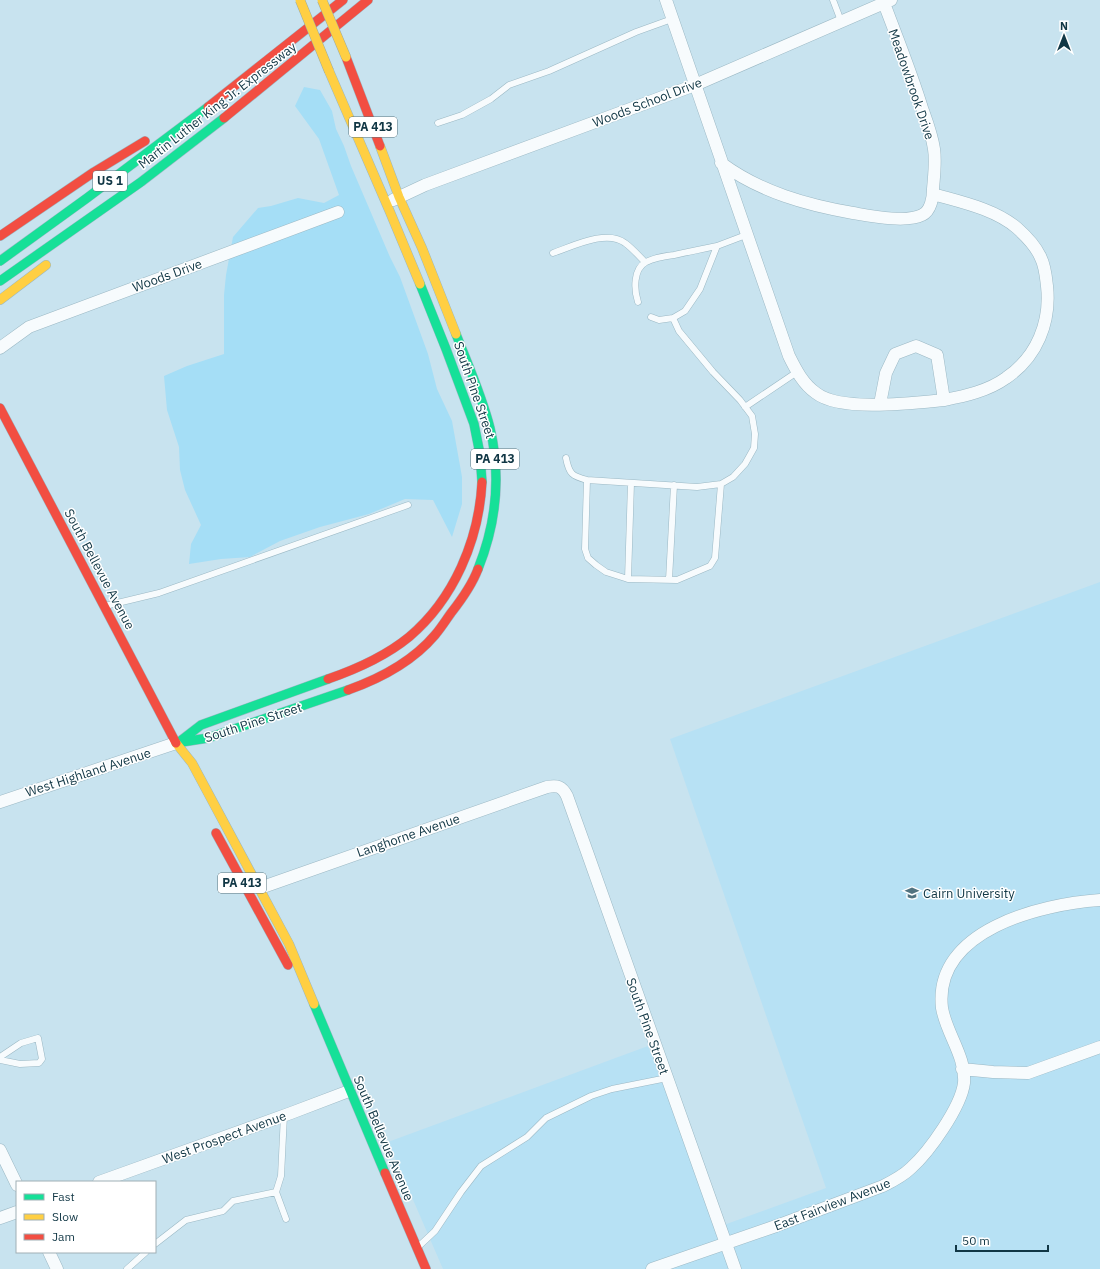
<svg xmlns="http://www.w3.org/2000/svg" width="1100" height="1269" viewBox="0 0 1100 1269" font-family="'IBM Plex Sans',sans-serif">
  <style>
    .built { fill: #b7e1f4 }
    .green { fill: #a5def6 }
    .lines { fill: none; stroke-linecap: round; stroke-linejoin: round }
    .lane-casing { stroke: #9bb8c4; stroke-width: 7 }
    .street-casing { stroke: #9bb8c4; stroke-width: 13 }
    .fast-casing { stroke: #9bb8c4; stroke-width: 10 }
    .slow-casing { stroke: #9bb8c4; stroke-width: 10 }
    .jam-casing { stroke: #9bb8c4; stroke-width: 10 }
    .lane { stroke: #f7fbfd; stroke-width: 6 }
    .street { stroke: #f7fbfd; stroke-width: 12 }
    .fast { stroke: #16e098; stroke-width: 9 }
    .slow { stroke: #ffcf43; stroke-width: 9 }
    .jam { stroke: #f24e42; stroke-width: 9 }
    .slow-bridge-casing { stroke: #9daba0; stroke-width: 10; stroke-linecap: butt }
    .slow-bridge { stroke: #ffcf43; stroke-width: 9 }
    .labels { text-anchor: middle; stroke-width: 3; stroke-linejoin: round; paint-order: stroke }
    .shield { fill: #fff; stroke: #58737d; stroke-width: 1 }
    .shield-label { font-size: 12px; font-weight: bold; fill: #113745 }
    .street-label { font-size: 13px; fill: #113745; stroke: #fff }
    .poi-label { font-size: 13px; fill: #113745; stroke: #fff; text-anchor: start }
  </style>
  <rect width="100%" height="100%" fill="#c8e3ef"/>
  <path class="built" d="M1100,582V1269H443L388,1142L648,1046L721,1226L826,1188L670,739Z"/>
  <path class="green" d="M304,87L320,90L332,111L336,129L344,146L351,166L390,257L400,277L428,354L437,389L452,421L462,477V504L452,537L433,500L405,499L369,514L320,527L280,541L250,557L221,559L189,564L191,544L201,525L185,490L180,470L179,447L167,410L164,376L187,366L224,354V295L226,275L233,237L258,208L271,206L298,198L324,203L339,195L319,139L295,106Z"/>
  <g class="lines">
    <g class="lane-casing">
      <path id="lane" d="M833,0L841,21
        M438,123L462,115L491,99L509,85L549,71L636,32L672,19
        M553,253C573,246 607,229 625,243C632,248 639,256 645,262
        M638,302C634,290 633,269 646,262C654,258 665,256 674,255C688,252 702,249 717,246
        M651,317L659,320L673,318
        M745,407L797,372
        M566,458C569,474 572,476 587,480L697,487L721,484L733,477L745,464L754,448L755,434L752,416L740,400L713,372L679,331L673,318L685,311L700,289L717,246L746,235
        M587,480L585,549L588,558L596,565L606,572L628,579L677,580L710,566L715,558L721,484
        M628,579L631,483
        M669,580L674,485
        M105,606L159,593L408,505
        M0,1057L21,1043L38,1038L42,1059L39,1063L20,1064L0,1060
        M276,1192L286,1219
        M155,1244L186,1220L223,1211L233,1201L276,1192L281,1176L284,1115
        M418,1247L435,1231L461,1192L481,1166L527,1137L546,1118L591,1096L612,1089L667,1078
        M127,1269L146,1252"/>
    </g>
    <g class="street-casing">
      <path id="street" d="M666,0L789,356C796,370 803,384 816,393C840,412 913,403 944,400
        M721,163C760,192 807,205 853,213C871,216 906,223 922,215C931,211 933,197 933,189C934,176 936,162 934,149C932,135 927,122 922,108C911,72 897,38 884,3
        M393,200L425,185L695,85L891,0
        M0,348L29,327L338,212
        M880,404L886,373L895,354L916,346L937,355L944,400C965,396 988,391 1006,378C1037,357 1051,322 1047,286C1046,276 1045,265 1040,256C1035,245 1026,236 1017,228C995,209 961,202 933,194
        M0,802L176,743
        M260,888L547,787C557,785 562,786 567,796L586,849L735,1269
        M962,1069L993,1072L1028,1073L1100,1047
        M0,1150L17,1185
        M99,1182L291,1113L349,1091
        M0,1218L17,1212
        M49,1252L57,1269
        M652,1269L776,1226L883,1186C893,1181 903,1176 911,1168C929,1152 961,1107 964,1083C966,1056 946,1033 942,1008C933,930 1041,904 1100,900"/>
    </g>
    <g class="fast-casing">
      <path id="fast" d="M0,261L87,198L208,107
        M0,281L141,182L224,118
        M420,284L446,349L474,424L480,454L482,482
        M456,334C468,365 482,396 490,428C501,475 496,524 478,569
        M179,742L201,725L328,679
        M176,743L208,738L348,690
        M314,1004L385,1173"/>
    </g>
    <g class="slow-casing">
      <path id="slow" d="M329,71L390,212L420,284
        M380,146L399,197L422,248L456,334
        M0,300L46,265
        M176,743L192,763L289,944L314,1004"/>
    </g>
    <g class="jam-casing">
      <path id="jam" d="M346,57L380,146
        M208,107L343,0
        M224,118L368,0
        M0,236L94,172L145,141
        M0,408L176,743
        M328,679C354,670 387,655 409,637C454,599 479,540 482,482
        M348,690C379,679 413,661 435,635C441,628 446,620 451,613C462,599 472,585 478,569
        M216,833L288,965
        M385,1173L426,1269"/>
    </g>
    <use href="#lane" class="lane"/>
    <use href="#street" class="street"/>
    <use href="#fast" class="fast"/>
    <use href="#slow" class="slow"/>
    <use href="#jam" class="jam"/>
    <g class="slow-bridge-casing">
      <path id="slow-bridge" d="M300,0L329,71
        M322,0L346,57"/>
    </g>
    <use href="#slow-bridge" class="slow-bridge"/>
  </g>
  <defs>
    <g id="university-bare" transform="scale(1.08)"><path d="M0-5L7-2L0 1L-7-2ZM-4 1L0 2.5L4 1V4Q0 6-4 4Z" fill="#517380" stroke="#fff" stroke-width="2.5" paint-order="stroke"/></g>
  </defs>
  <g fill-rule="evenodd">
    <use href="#university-bare" x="912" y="893"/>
  </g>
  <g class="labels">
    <g class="shield">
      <rect x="349" y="117" width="48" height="20" rx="3"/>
      <rect x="93" y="171" width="34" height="20" rx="3"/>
      <rect x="471" y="449" width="48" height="20" rx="3"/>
      <rect x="218" y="873" width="48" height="20" rx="3"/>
    </g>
    <g class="shield-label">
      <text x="373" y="131">PA 413</text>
      <text x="110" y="185">US 1</text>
      <text x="495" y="463">PA 413</text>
      <text x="242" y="887">PA 413</text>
    </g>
    <g class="street-label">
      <text transform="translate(912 84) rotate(71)" y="5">Meadowbrook Drive</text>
      <text transform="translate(647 102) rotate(-21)" y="5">Woods School Drive</text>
      <text transform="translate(217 105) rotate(-38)" y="5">Martin Luther King Jr. Expressway</text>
      <text transform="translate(167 275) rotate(-20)" y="5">Woods Drive</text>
      <text transform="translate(475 390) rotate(71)" y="5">South Pine Street</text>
      <text transform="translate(100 569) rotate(62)" y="5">South Bellevue Avenue</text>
      <text transform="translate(253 722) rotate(-18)" y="5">South Pine Street</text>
      <text transform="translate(88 772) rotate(-18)" y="5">West Highland Avenue</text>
      <text transform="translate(408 835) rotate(-19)" y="5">Langhorne Avenue</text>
      <text transform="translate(648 1026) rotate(70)" y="5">South Pine Street</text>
      <text transform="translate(224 1137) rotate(-20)" y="5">West Prospect Avenue</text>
      <text transform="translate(384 1138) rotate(67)" y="5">South Bellevue Avenue</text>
      <text transform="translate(832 1204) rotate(-21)" y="5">East Fairview Avenue</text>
    </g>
    <g class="poi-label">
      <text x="923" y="898">Cairn University</text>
    </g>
  </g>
  <rect x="16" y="1181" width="140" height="72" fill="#ffffff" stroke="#a0afb5"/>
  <rect x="24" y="1194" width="20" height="6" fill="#16e098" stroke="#a0afb5"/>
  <text x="52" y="1201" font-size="12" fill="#113745">Fast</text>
  <rect x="24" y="1214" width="20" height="6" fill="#ffcf43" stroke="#a0afb5"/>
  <text x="52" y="1221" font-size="12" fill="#113745">Slow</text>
  <rect x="24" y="1234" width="20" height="6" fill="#f24e42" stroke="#a0afb5"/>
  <text x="52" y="1241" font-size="12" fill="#113745">Jam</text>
  <g transform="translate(1064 36)" stroke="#ffffff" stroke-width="3" paint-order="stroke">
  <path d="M0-3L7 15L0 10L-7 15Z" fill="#113745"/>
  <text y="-6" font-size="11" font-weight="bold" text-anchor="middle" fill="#113745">N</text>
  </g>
  <path d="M956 1245v6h92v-6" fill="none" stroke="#113745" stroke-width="2"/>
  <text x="962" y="1245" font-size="12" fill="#113745" stroke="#ffffff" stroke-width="3" paint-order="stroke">50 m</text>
</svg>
